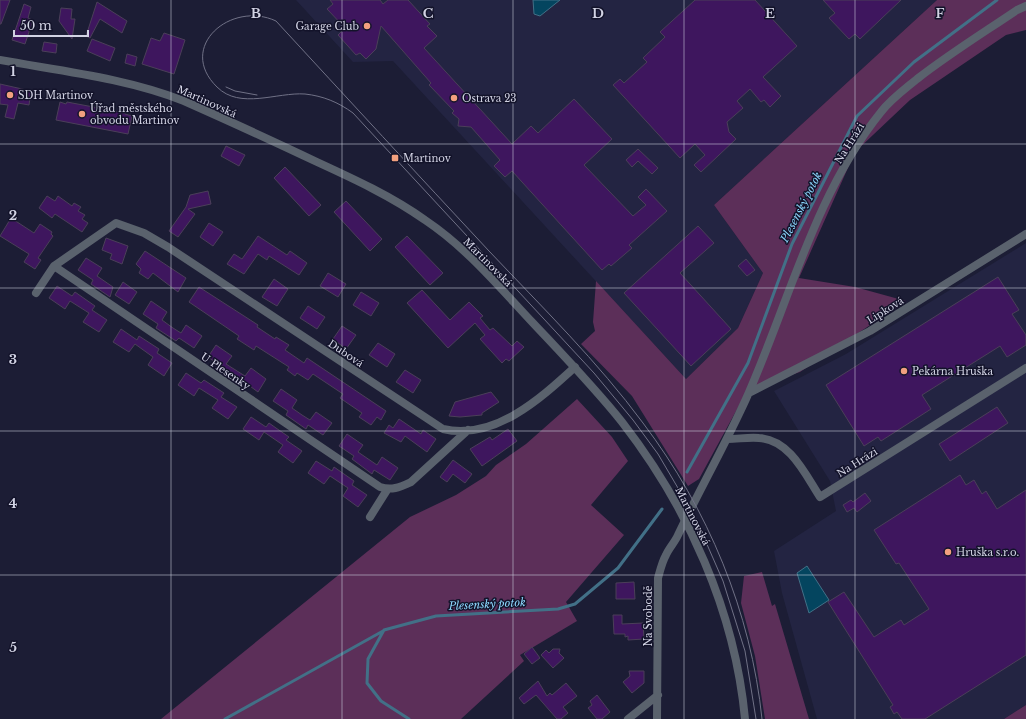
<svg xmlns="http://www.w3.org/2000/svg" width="1026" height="719" viewBox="0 0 1026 719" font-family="'Libre Baskerville',serif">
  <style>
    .built { fill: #232442 }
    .green { fill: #5c2f59 }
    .water { fill: #04455f; stroke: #427087 }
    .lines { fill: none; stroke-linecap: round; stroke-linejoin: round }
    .stream { stroke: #427087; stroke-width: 3 }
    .building { fill: #3e165e; stroke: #4b3f59 }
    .minor { stroke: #5a626d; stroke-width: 8 }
    .tertiary { stroke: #5a626d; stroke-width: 8 }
    .tram { stroke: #707186; stroke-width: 1 }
    .grid { fill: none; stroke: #d2d3e4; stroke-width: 1; stroke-opacity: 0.55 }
    .poi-dot { fill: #f2a07f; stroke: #13132a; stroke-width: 1.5 }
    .labels { text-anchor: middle; stroke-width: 3; stroke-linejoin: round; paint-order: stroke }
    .poi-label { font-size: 10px; fill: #d2d3e4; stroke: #13132a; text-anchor: start }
    .street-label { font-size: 10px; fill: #d2d3e4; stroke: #13132a }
    .water-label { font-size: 11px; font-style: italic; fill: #8ad4fa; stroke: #13132a }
    .grid-label { font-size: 13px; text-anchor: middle; font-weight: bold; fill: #d2d3e4; stroke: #13132a; stroke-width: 3; stroke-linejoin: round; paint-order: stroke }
  </style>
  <rect width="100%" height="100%" fill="#1c1d35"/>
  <path class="built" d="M296,0H937L714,205L763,273L738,328L686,379L393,61L353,62Z
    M1026,243V705L1004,719H817L782,593L774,551L836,511L830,481L774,391L846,354Z"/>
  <path class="green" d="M937,0H1026V30L1006,35L910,100L855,152L799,278L855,287L906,301L800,372L748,389L699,479L688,486L632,396L581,344L595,331L593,322L596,281L686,379L738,328L763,273L714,205Z
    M577,399L612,437L628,461L591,505L624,535L566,602L577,621L520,655L524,661L461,719H161L410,517L456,495L486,476L496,465L526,444Z
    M762,572L772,606L775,604L809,719H765L755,656L741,603L744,576Z
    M1026,705V719H1004Z"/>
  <path class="water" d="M533,0H560L540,16L534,14Z
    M807,566L829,600L809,613L797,573Z"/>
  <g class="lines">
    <path class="stream" d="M687,472L748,363L792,244L857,116L914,62L997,0
      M225,719L383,631
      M409,719L381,701L367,683L368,659L384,630L436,616L558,609L575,604L618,568L662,509"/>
  </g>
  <path class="building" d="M0,0H10L1,24H0Z
    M330,0H380L383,4L388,0H408L430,24L427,26L437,36L424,48L512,144L531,126L538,133L574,99L612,139L584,165L633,216L646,205L638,197L646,189L667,211L629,245L632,248L611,266L609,264L602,270L512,171L505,177L494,166L500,160L471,127L458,126L459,119L452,113L454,111L429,85L431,83L381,26L376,49L366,59L360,53L356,55L338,35L345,28L327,9L333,4Z
    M695,0H755L797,46L763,77L781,96L770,107L764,100L761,102L750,89L737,101L743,108L727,122L729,132L736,139L701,172L694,165L705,155L695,144L680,158L613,85L620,79L624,83L647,62L643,58L665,37L660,32Z
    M823,0H901L860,39L855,34L849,39L829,18L835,13Z
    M97,2L127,21L122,33L100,19L90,38L86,36Z
    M24,4L31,7L28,18L33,20L25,44L12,40Z
    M61,8L72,9L71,19H75L72,39L59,21Z
    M164,33L185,40L174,74L142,64L151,38L160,41Z
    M92,39L115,48L110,61L87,51Z
    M44,42L57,44L56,53L42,51Z
    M127,54L137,57L135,66L125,63Z
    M0,84L31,91L29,105L18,103L14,119L5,117L8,105L0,104Z
    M60,102L66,104L67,102L125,113V114L132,116L128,134L56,120Z
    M226,146L245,155L239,166L221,156Z
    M638,149L658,168L652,174L638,161L632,167L626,160Z
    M285,167L321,205L309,216L274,178Z
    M208,191L211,204L188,209L195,214L178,237L169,231L186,207L190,195Z
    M47,196L55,201L58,196L72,206L74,203L81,207L78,211L85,215L82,219L88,223L82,232L55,214L52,218L39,208Z
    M346,201L382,239L370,251L334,212Z
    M11,218L34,233L40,224L52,232L51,234L53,236L38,258L41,260L35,269L24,262L29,254L0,236Z
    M209,223L223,232L213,246L200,237Z
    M698,226L714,243L680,273L731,329L691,366L624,293Z
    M258,236L287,255L290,251L307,263L299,275L269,256L267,260L258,254L244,274L227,264L234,254L242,259Z
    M407,236L443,273L430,285L395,247Z
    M106,238L128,246L122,264L110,259L112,254L102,250Z
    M145,251L186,278L178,292L153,273L148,279L139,273L141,269L136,264Z
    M86,258L102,268L97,276L113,287L110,297L91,284L93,280L78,270Z
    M746,259L755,270L747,276L738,266Z
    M328,273L346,284L338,297L320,286Z
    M998,277L1019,310L1012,314L1026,335V345L1007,357L1000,346L922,395L931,409L881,441L878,437L864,446L826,385Z
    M274,279L288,289L277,306L262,297Z
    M123,282L137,292L129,304L115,295Z
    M57,286L72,296L75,292L95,306L92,310L107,320L99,332L83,322L89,313L70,301L65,309L49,298Z
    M199,287L258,325L257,327L275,339L276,337L289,345L285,350L304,363L307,358L386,411L381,420L377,417L371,425L359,417L362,413L340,398L343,394L313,374L308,380L297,373L295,376L287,370L289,367L256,346L254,350L237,339L239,336L189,302Z
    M422,290L450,320L469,302L483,316L480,318L490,330L493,328L512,346L517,341L524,347L509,361L506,359L502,363L480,339L485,335L475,323L448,348L407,303Z
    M361,292L379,303L371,316L353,305Z
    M151,301L167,312L162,320L173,328L181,333L186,325L202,336L194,348L179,338L176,341L156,328L158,324L143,314Z
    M308,306L325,317L317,329L300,318Z
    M342,326L356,335L346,349L333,339Z
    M121,329L137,340L139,336L159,349L157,353L172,363L164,376L148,365L153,357L135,344L129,352L113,342Z
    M378,343L395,354L387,367L369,355Z
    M216,345L232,356L226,364L245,376L251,368L266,379L258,392L243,381L240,385L220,371L223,368L208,357Z
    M405,370L421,380L413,393L396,382Z
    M186,373L201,383L204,380L224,393L221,397L237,407L228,419L212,408L218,400L199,388L194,396L178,385Z
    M281,389L297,400L292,408L302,415L310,420L316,412L332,423L323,435L308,425L306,429L286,415L288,411L273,401Z
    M491,392L499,402L482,413V415L460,417L449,416L455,402Z
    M997,407L1008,423L950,461L939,444Z
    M251,417L266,427L269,423L276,428L289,437L286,440L302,451L293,463L278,452L283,445L264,432L259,440L243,429Z
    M399,419L421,434L423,430L436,439L427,452L405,436L401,442L384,433L389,425L393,428Z
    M508,429L517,441L482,466L470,449L490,437L492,440Z
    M347,434L363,445L358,452L377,465L382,457L398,468L390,480L374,470L372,474L352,459L354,456L339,446Z
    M453,460L472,474L465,483L453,474L447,482L440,477Z
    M316,461L332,471L334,467L354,481L352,485L367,495L358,507L343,496L348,488L330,476L324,484L308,473Z
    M960,475L966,485L974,480L982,494L986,491L997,509L1026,490V655L925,719H902L897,712L894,714L890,707L893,705L828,602L844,592L874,637L901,620L904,625L929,609L899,563L896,564L874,530Z
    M865,493L871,501L857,512L854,508L847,512L843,505L851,500L853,502Z
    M634,582L635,599H616V583Z
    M613,615H622V624L643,623L644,639L628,640V636L625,637V634H614Z
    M532,647L540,658L532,664L524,654Z
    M553,649H560L559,653L564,658L553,668L541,655L546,650L549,653Z
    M629,671H644V683L632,693L623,682L630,676Z
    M538,681L547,696L550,693L552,695L566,683L577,696L563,707L568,713L561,719H557L536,695L524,704L519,698Z
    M597,695L610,712L602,719H597L588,708L592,705L590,701Z"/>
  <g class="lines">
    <path class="minor" d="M54,266L380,487C392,491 400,487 411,482L468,430
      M36,293L54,266L116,223L144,233L168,247L443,429C494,441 540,399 575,367
      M749,393L870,331L1026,234
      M728,439C738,439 749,437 759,438C790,440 805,474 820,497L1026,368
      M370,517L387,490
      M628,719L658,695
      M657,719L658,578C660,571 662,562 666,555C669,548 675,542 678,535C700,489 725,445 746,399C789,303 814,195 881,112C891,99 905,89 917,79C949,54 983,33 1017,10L1026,6"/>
    <path class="tertiary" d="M0,60C61,71 126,78 184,101C229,121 273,141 317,162C354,179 391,196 425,220C467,248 499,287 533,323C563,355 594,387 622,422C688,507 735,611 745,719"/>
    <path class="tram" d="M226,87L235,91L257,95
      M756,719L745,651L723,581L695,517L658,454L633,420L594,373L353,113C338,102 323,96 305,94C277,92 240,110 217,87C176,47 231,0 276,21C347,98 418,175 489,251C542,307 598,362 643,423C708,509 751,612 762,719"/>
  </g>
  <path class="grid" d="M171,0V719M342,0V719M513,0V719M684,0V719M855,0V719M0,144H1026M0,288H1026M0,431H1026M0,575H1026"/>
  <g class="poi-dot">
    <circle cx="367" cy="26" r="4"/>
    <circle cx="10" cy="95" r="4"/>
    <circle cx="454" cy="98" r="4"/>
    <circle cx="82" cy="114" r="4"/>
    <rect x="391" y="154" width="8" height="8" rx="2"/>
    <circle cx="904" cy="371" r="4"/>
    <circle cx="948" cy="552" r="4"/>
  </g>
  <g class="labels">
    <g class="poi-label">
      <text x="359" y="30" text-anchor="end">Garage Club</text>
      <text x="18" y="99">SDH Martinov</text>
      <text x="462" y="102">Ostrava 23</text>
      <text x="90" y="112">Úřad městského<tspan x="90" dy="12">obvodu Martinov</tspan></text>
      <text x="403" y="162">Martinov</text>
      <text x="912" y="375">Pekárna Hruška</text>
      <text x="956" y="556">Hruška s.r.o.</text>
    </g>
    <g class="street-label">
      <text transform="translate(207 101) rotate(24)" y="4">Martinovská</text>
      <text transform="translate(849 143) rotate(-58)" y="4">Na Hrázi</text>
      <text transform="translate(488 262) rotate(45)" y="4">Martinovská</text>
      <text transform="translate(885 310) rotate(-32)" y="4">Lipková</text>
      <text transform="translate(346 353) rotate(34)" y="4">Dubová</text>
      <text transform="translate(226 371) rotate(34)" y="4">U Plesenky</text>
      <text transform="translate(857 462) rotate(-32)" y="4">Na Hrázi</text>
      <text transform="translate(693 516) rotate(63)" y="4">Martinovská</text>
      <text transform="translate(648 616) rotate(-90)" y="4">Na Svobodě</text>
    </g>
    <g class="water-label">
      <text transform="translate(801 207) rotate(-63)" y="4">Plesenský potok</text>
      <text transform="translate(487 604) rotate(-3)" y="4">Plesenský potok</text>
    </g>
  </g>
  <g class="grid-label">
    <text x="256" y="18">B</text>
    <text x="428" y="18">C</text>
    <text x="598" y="18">D</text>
    <text x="770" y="18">E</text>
    <text x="940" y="18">F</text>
    <text x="13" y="76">1</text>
    <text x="13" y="220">2</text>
    <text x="13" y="364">3</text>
    <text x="13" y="508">4</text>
    <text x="13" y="652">5</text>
  </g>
  <path d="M14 30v6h74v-6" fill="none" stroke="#d2d3e4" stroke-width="2"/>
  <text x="20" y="30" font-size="12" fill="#d2d3e4" stroke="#13132a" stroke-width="3" paint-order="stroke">50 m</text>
</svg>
